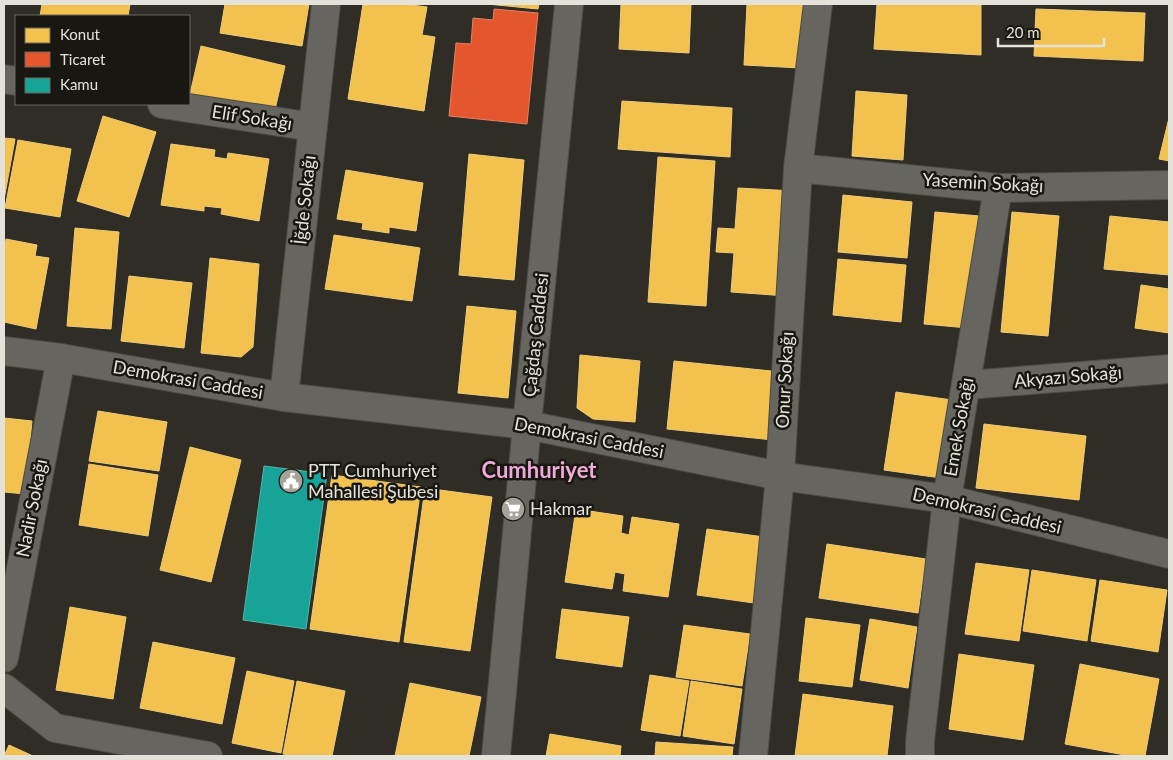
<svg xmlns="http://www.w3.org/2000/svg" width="1173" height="760" viewBox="0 0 1173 760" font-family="Lato,sans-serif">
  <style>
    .homes { fill: #f2c14e; stroke: #eecb78 }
    .shops { fill: #e4572e; stroke: #e48161 }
    .public { fill: #17a398; stroke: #55b6ac }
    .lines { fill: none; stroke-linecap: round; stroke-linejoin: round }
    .street-casing { stroke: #4c4a43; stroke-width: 30 }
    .secondary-casing { stroke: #4c4a43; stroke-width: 30 }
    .street { stroke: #67655f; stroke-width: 28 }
    .secondary { stroke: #67655f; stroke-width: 28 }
    .labels { text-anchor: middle; stroke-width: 5; stroke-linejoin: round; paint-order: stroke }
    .street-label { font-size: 18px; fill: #e5e2d9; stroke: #191711 }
    .poi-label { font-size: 18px; fill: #e5e2d9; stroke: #191711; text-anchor: start }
    .district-label { font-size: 22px; font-weight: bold; fill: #f0aad7; stroke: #191711 }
  </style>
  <rect width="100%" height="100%" fill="#2f2d25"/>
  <path class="homes" d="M42,4H130L128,16H40Z
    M225,4H309L302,46L220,33Z
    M363,4H404L427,7L422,35L435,37L424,111L348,99Z
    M487,4H539L538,9Z
    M621,4H691L689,53L619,49Z
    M747,4H803L800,68L744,65Z
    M877,4H981V55L874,49Z
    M1036,9L1145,13L1143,61L1034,56Z
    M201,46L285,66L274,114L190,94Z
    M856,91L907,95L903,160L852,156Z
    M622,101L732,108L730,157L618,149Z
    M103,116L156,132L129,217L77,201Z
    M1169,118V161L1159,159Z
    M4,138L15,139L4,200Z
    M18,140L71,149L60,217L5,208Z
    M171,144L215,150L214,157L227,159L228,153L269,159L259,221L221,214L222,208L204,206V211L161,205Z
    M469,154L524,160L514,280L459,275Z
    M658,157L715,161L706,306L648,302Z
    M346,170L423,183L416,231L389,227V233L362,229L363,223L337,219Z
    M738,188L794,191L787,296L731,292L734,253L716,252L718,228L735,229Z
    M843,195L912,202L907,258L838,252Z
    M935,212L979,216L968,328L924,324Z
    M1012,212L1059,216L1048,336L1001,332Z
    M1110,216L1169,222V275L1104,269Z
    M75,228L119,232L111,329L67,326Z
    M334,235L420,248L412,301L325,289Z
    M6,239L37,245L35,256L49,258L36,329L4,322V253Z
    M210,258L259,264L253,347L241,357L201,353Z
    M838,259L906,265L901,322L833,315Z
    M129,276L192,283L184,348L121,341Z
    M1141,285L1169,289V333L1135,328Z
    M467,306L516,311L508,398L458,393Z
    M580,355L640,361L635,422L593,419L577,408Z
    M674,361L781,372L773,440L667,429Z
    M896,392L952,400L941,478L884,470Z
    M98,411L167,422L159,471L89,461Z
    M4,418L32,421L25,494L4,492Z
    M984,424L1086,436L1079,500L976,488Z
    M190,447L241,460L211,582L160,570Z
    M89,464L158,475L148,536L79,525Z
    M332,475L421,487L399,642L310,629Z
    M425,488L492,497L470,651L404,642Z
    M576,509L623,516L621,533L629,535L632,517L679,524L668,597L623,591L625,574L615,572L612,589L565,582Z
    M707,529L764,537L754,603L697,595Z
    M827,544L926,559L918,613L819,598Z
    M976,563L1029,570L1019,641L965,634Z
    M1032,570L1096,580L1087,641L1023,631Z
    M1100,580L1167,590L1158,652L1091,641Z
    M70,607L126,617L113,699L56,690Z
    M562,609L629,617L622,667L556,658Z
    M806,618L860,625L852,687L799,681Z
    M870,619L917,627L908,688L860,680Z
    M684,625L750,634L742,686L676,677Z
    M153,642L235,658L222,724L140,708Z
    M959,654L1034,665L1023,740L949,729Z
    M1080,664L1159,679L1145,756H1130L1065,744Z
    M247,671L294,681L281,753L232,743Z
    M650,675L689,681L680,736L641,730Z
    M297,681L345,691L332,756H296L283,754Z
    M691,681L742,689L734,744L683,736Z
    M410,683L481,697L469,756H395Z
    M803,694L893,706L887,756H795Z
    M550,734L621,746L620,756H546Z
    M656,742L733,747L732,756H655Z
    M9,745L33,756H4Z"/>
  <path class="shops" d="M494,9L538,13L527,124L449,116L456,43L471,44L473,18L493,20Z"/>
  <path class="public" d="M264,466L327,474L306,629L243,620Z"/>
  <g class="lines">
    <g class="street-casing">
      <path id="street" d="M4,79L16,81
        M162,104L313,127
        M798,168L998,188L1169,185
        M967,385L1169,369
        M284,397L326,4
        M4,658L61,358
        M4,688L55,728L208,756
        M753,756L780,476L798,168L818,4
        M920,756V741L947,499L998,188"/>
    </g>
    <g class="secondary-casing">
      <path id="secondary" d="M4,351L61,358L284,397L527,425L780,476L947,499L1169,554
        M496,756L527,425L569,4"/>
    </g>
    <use href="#street" class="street"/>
    <use href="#secondary" class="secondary"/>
  </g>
  <defs>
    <g id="civic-disc" transform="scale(1.25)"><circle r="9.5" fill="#a5a39a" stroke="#191711"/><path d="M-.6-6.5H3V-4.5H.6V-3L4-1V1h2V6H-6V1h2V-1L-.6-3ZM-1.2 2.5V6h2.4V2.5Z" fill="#fff"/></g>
    <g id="supermarket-disc" transform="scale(1.25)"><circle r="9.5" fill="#a5a39a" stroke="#191711"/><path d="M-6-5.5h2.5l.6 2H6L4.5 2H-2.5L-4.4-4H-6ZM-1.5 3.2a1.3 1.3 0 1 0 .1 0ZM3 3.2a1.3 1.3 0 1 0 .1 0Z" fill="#fff"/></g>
  </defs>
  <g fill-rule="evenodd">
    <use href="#civic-disc" x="291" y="481"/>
    <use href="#supermarket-disc" x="513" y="509"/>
  </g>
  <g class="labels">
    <g class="street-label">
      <text transform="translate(252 118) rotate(9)" y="6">Elif Sokağı</text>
      <text transform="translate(983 183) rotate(3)" y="6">Yasemin Sokağı</text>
      <text transform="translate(305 200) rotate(-84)" y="6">İğde Sokağı</text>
      <text transform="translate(536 335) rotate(-84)" y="6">Çağdaş Caddesi</text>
      <text transform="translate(1068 377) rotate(-5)" y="6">Akyazı Sokağı</text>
      <text transform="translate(188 380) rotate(10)" y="6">Demokrasi Caddesi</text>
      <text transform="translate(785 380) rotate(-87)" y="6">Onur Sokağı</text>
      <text transform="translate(959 427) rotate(-80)" y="6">Emek Sokağı</text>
      <text transform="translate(589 438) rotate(11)" y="6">Demokrasi Caddesi</text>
      <text transform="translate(32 508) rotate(-79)" y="6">Nadir Sokağı</text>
      <text transform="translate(987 511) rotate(13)" y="6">Demokrasi Caddesi</text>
    </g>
    <g class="poi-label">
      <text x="308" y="477">PTT Cumhuriyet<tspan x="308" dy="21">Mahallesi Şubesi</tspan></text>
      <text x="530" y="515">Hakmar</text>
    </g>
    <g class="district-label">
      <text x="539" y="478">Cumhuriyet</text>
    </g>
  </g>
  <rect width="1173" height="760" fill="none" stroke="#e5e2d9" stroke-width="10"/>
  <rect x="15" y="15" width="175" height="90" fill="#191711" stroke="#6b6861"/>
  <rect x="25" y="28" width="25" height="15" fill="#f2c14e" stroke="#6b6861"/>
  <text x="60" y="40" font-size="15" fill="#e5e2d9">Konut</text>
  <rect x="25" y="52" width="25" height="15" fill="#e4572e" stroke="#6b6861"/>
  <text x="60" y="65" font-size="15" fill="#e5e2d9">Ticaret</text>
  <rect x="25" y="78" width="25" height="15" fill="#17a398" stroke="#6b6861"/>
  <text x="60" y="90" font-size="15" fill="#e5e2d9">Kamu</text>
  <path d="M998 38v8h106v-8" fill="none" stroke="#e5e2d9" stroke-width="2.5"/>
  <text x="1006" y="38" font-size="15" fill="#e5e2d9" stroke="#191711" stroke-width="4" paint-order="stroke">20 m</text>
</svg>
